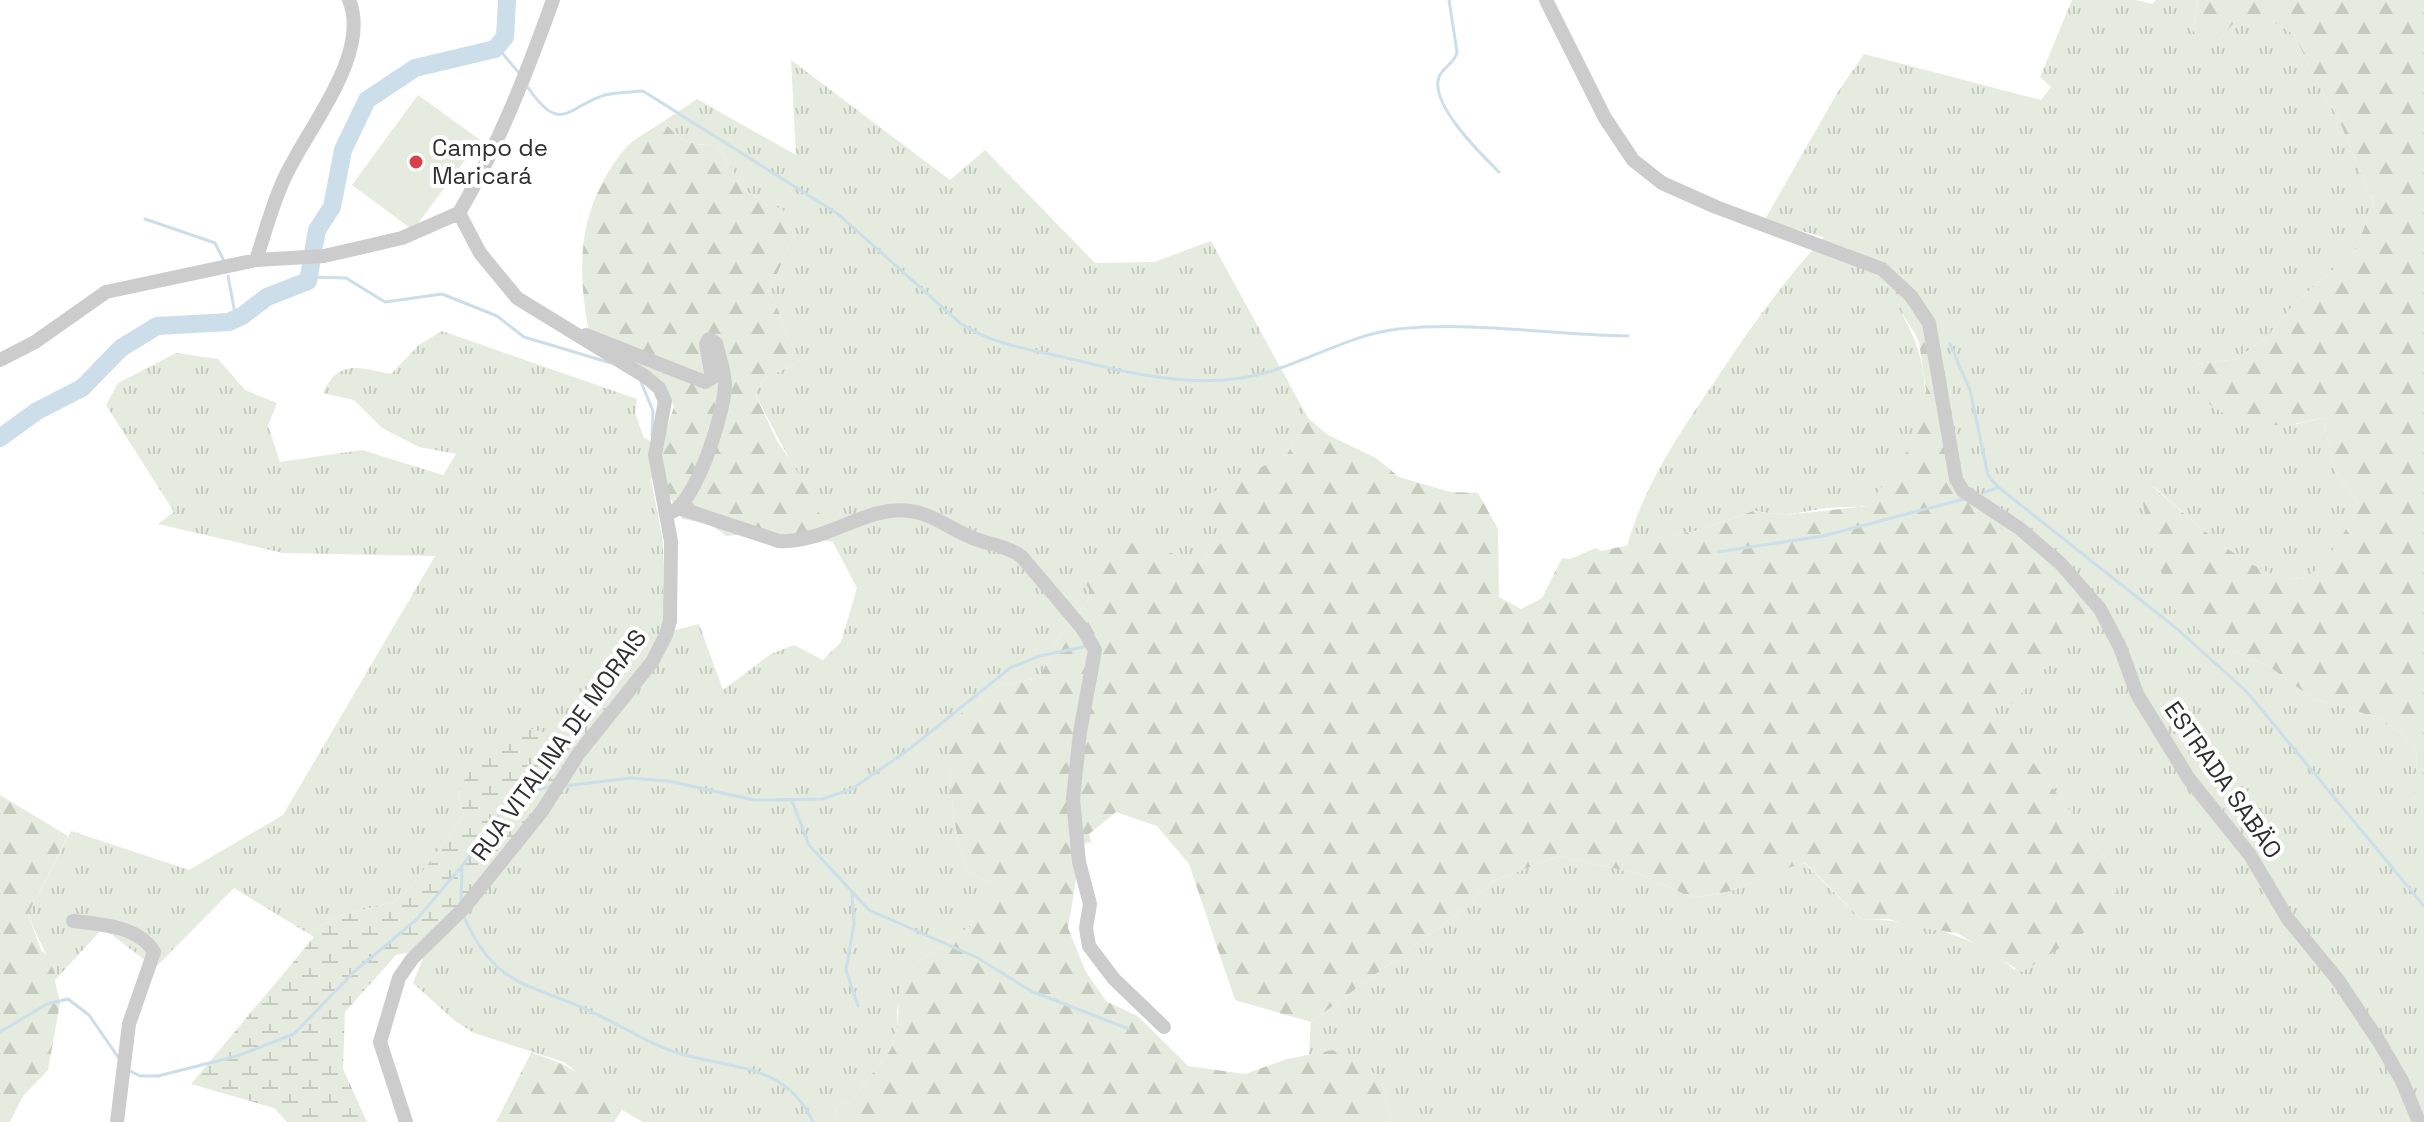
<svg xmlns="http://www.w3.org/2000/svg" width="2424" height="1122" viewBox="0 0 2424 1122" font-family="'Space Grotesk',sans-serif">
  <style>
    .grass { fill: url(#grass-tufts) }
    .forest { fill: url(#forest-firs) }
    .wetland { fill: url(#wetland-marsh) }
    .pitch { fill: #e5ebde }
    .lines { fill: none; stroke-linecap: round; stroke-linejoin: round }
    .stream { stroke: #ccdee9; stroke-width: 3 }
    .river { stroke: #ccdee9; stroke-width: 18 }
    .minor { stroke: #ccc; stroke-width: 14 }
    .poi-dot { fill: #d6414b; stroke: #fff; stroke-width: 3 }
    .labels { text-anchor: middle; stroke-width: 8; stroke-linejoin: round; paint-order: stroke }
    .poi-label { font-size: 24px; fill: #2f2f2f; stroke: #fff; text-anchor: start }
    .street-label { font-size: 24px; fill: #2f2f2f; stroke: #fff }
  </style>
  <defs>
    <pattern id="grass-tufts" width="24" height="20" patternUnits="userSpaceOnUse" patternTransform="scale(2)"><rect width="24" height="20" fill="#e5ebde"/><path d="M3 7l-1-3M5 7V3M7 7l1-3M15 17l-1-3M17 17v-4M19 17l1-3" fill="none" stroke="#c5cabf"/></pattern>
    <pattern id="forest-firs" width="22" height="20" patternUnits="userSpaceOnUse" patternTransform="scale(2)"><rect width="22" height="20" fill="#e5ebde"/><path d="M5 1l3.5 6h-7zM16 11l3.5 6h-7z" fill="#c5cabf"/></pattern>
    <pattern id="wetland-marsh" width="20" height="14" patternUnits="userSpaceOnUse" patternTransform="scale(2)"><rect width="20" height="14" fill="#e5ebde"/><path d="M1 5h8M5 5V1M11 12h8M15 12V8" fill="none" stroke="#c5cabf"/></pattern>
  </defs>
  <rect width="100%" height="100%" fill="#fff"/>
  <path class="grass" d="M2072,0H2136L2153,4L2155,0H2198L2191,42L2218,40L2238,19H2268L2294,34L2316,81L2338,118L2374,202L2355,251L2295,303L2268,336L2237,359L2196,364L2297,424L2323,418L2335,471L2359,503C2350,523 2327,570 2305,577C2262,591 2185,513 2154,487L2141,493L2217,645L2267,665L2312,698L2376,717L2401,734L2414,745L2417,755L2415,796L2424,799V1122H1391L1381,1077L1309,1055L1311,1022L1461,911L1493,881L1559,856L1639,874L1693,898L1731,891L1803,862L1861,919C1909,919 1980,935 2014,970L2110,864L1990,707L2011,703L2022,691L2041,554L1996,519L1970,506L1956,457L1950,387L1898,307C1923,349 1934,391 1916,439C1907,462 1883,486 1868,506L1827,508L1785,515L1753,511L1700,530L1627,546C1644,486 1678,435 1713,384C1747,332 1782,283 1824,237L1764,221L1836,95L1864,54L2041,100L2051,87L2040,77Z
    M791,60L950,180L985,150L1095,263L1154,262L1211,241L1308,418L1287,454L1242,479L1225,539L1203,561L1173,555L1092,595L1061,635L1039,678L1000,685L951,722C949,771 950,824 967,870L995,887L996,898L971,926L912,966L897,1010L898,1026L891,1049L852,1100L837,1106L835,1122H643L622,1110L564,1062L474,1033L455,1021L413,983L427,949L562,786L567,754L558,738L458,792L463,817L411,887L393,902L336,917L309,934L234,888L155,968L103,928L55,980C49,957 37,937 28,914L71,831L189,870L283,815L435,556L283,553L158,524L174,512L106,405L118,383L176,353L218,359L245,390L277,403L268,426L280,462L362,450L443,475L456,454L419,447L382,428L354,400L323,393C339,358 359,368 391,374L419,345L442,331L637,399L635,413L644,438L657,444L651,479L663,542L664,633L699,624L723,690L771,654L794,645L823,660L841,642L857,588L754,392L767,377L799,362L770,290L794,235L782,210L745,191L717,145C692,146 679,142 664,121L697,99L796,155Z"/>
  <path class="forest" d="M2198,0H2424V799L2414,796L2417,755L2414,745L2401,734L2376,717L2312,698L2267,665L2217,645L2175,610L2151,544L2141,493L2153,487C2185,513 2262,590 2305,577C2326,570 2350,523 2359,503L2335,471L2323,418C2307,421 2290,426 2273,425C2239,423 2186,407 2196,364L2237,359L2268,336L2295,303L2355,251L2374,202L2338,118L2316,81L2294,34L2268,19H2238L2218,40L2197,47L2191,42Z
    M664,121C679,142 692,146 717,145L745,191L783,210L794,235L770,290L799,362L767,377L754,392L777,441L801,477L834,542L755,533L726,536L711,524L682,519L660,480L651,479L657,444L664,436L674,407L666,390L590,337C576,268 577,208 624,150C633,138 652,130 664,121Z
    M1882,266L1927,321L1950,387L1956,457L1970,505L1979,506L2041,554L2096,604L2074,638L2011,704L1991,707L2110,864L2117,892L2113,914L2022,972L1957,933L1926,929L1888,919H1861L1804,862L1731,891L1693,898L1639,874L1559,856L1493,881L1461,911L1311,1022L1235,1000L1189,864L1157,826L1116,812L1089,834L1091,842L1082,844L1068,928L1086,972L1106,1001L1139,1017L1188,1066L1245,1074L1287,1059L1333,1050L1381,1077L1391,1122H835L837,1106L852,1100L891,1049L898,1026L899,990L912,966L971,926L995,897V887L967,870C950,824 949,771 950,722L1000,685L1039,678L1061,635L1092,595L1083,578L1126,542L1203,561L1225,539L1205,496L1287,454L1308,418L1328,435L1376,458L1399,477L1450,492L1478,493L1498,529L1499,597L1521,609L1542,598L1562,558L1570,559L1596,548L1601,551L1700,530L1753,511L1785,515L1868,506L1915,440L1926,390L1919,342Z
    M0,795L68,836L28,914L41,950L50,959L60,1003L48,1070L23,1096L10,1122H0Z
    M531,1053C576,1065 588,1081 622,1110L614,1122H496Z"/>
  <path class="wetland" d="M533,729L559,738L567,754L562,786L427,949L396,955L345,1012L343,1069L367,1122H287L274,1108L191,1084L314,937L309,934L336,917L393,902L411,887L463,817L458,792L475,760L507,730Z"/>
  <path class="pitch" d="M418,95L480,140L413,230L352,185Z"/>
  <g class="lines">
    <path class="stream" d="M1449,0L1457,52C1454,65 1443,66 1439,77C1429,104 1482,155 1499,172
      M497,47L519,73
      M527,86C561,137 568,106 605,95C617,92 631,92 643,91L838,214L960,323C992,344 1026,349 1063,357C1130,373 1203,393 1272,371C1313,358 1354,334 1398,329C1474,321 1551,335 1628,336
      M145,219L215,243L225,263
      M228,276L236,319
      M310,277L346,278L385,302L442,294L497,316L524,337L611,363
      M1950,344L1970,390L1988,475L1998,487L2176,628L2247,692L2424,906
      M641,382L653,411L652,436
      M1985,492L1997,488
      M1718,552L1823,536L1964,499
      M565,786L630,778L668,781L754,800L822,799L852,789L908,750L1010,668L1039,656L1088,646
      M792,801L809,845L869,910L978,958L1031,991L1129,1029
      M852,894L854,924L846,970L858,1006
      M461,902L462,869
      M464,917C497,991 533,983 596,1014C626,1028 652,1046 685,1055C737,1069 788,1066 813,1122
      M0,1032L47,1004L68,999L89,1015L118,1057
      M130,1071L140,1076H158L237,1056L294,1034L355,971L416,920L462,866L502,811L524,793L552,786"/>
    <path class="river" d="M0,438L37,411L82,388L121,348L157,326L229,322L242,316L267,297L308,281L317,230L332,207L343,150L367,100L415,68L495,49L505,37L507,0"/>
    <path class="minor" d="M1546,0L1605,118L1633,160L1662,183L1716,207L1882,269L1911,296L1929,323L1956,479L1963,491L2019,528L2061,564L2100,609L2120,647L2137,694L2189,779L2250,855L2288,919L2338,980L2380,1043L2402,1081L2419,1122
      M459,213C499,144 526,75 553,0
      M256,260C265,233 272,205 284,179C306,130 372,54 349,0
      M586,335L705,382L712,378L706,344L709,339L716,343C719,356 725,372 725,386C724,413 697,500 672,512
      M0,360L35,342L106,292L256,260L324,256L402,238L459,213
      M679,508L779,541C825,544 868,504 910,511C930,513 948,527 966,535C985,545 1005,544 1022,557L1082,628L1095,650L1080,732L1073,799L1079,862L1090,904L1086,928L1089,946L1114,979L1164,1027
      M73,921C100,924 139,926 154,952L129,1024L117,1122
      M406,1122L380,1042L399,978L412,959L464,908L542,811L579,753L652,662L666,635L670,621L671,541L655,455L665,401L659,388L646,377L517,298L480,253L459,213"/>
  </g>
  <circle class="poi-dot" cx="416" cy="162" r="8"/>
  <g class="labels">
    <g class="poi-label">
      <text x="432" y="156">Campo de<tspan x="432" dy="28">Maricará</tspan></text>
    </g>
    <g class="street-label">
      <text transform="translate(559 745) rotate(-54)" y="8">RUA VITALINA DE MORAIS</text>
      <text transform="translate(2223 780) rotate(55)" y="8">ESTRADA SABÄO</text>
    </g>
  </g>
</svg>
